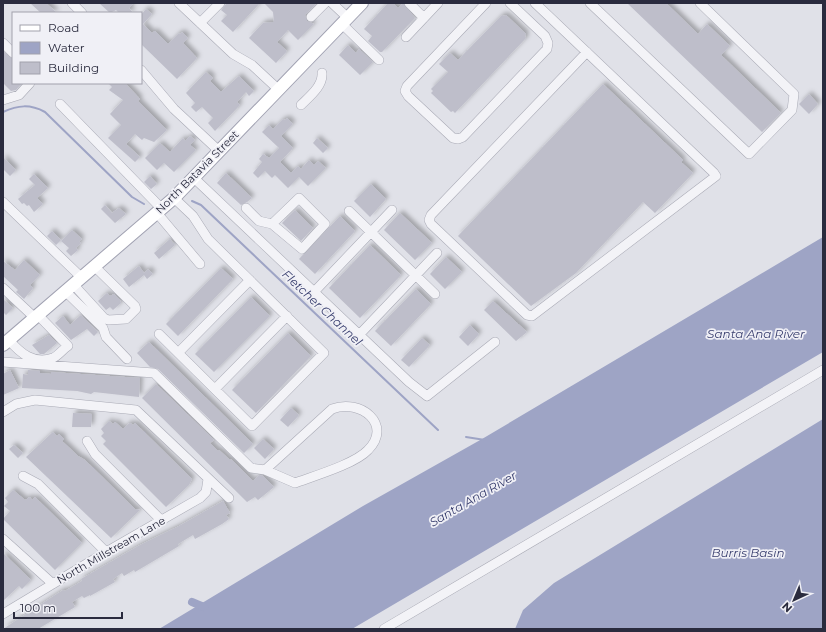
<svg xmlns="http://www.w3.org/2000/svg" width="826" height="632" viewBox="0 0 826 632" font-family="Montserrat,sans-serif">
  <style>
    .water { fill: #9ea4c5 }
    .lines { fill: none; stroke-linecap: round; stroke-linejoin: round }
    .stream { stroke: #9ea4c5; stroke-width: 2 }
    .canal { stroke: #9ea4c5; stroke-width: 8 }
    .building { fill: #bebeca; filter: url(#shadow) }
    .minor-casing { stroke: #a9aab5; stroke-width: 10 }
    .major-casing { stroke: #a1a2b2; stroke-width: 14 }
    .minor { stroke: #f3f3f7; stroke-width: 9 }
    .major { stroke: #fff; stroke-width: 12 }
    .labels { text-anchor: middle; stroke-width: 3.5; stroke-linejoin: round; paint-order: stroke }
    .street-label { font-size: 11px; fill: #2a2b3e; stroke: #f0f0f6 }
    .water-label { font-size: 12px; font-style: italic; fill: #383e6e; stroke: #f0f0f6 }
  </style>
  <defs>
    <filter id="shadow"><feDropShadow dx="3" dy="-3" stdDeviation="2" flood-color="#0004"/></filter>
  </defs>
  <rect width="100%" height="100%" fill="#e0e1e8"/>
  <path class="water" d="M823,237V352L352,629H159L363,506L482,439Z
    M823,419V629H515L523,610L554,583Z"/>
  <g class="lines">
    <path class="stream" d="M3,112C18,105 30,104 45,112L132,197L144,204
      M192,201L201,205L438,430
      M466,437L485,440"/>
    <path class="canal" d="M192,602L204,607"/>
  </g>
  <path class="building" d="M30,3H46L57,13H41Z
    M99,3H134L129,8L133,13H119L116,10L110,13Z
    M227,3H260L233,32L221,21L227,15L221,10Z
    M264,3H317L305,15L307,21L314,24L298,40L288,30L277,42L287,51L276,63L249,38L263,23L274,22L273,12Z
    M388,3H393L398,8L403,3L415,18L382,52H380L368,41L372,36L364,29Z
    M627,3H666L698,34L707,24L730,46L721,55L781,113L762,132Z
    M146,9L152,14L143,24L152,33L155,31L168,44L179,33L180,34L182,32L188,38L183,43L197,58L177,79L141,44V15Z
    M502,15L504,16L506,15L526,34L525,36L526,38L455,113L453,111L451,112L431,93L433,91L431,89L448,72L439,64L450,53L458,60Z
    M348,45L356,53L359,49L373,62L360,75L339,55Z
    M3,51L13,59V83H22L16,90L11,91L3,83Z
    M206,72L213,78L210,81L221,92L239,76L254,91L249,96L246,92L237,102L240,105L215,131L208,123L213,118L202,107L196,112L191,107L195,103L186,93Z
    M108,83H125L140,99L138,101L167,130L154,142L144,138L142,140L135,134L126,144L140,157L135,162L108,138L121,125L110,114L123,100L109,90L112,87Z
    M603,84L683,160L681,162L693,173L655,213L643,202L576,273L531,306L458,236Z
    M809,94L818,104L809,114L799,104Z
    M287,118L293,124L281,136L293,148L280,162L291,173L298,166L301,169L309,160L314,165L318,161L326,168L308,186L299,177L288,188L275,175L272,178L265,171L258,178L253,173L262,162L259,159L263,154L269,158L279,148L262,132L269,125L273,129L283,119L285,120Z
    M190,136L195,140L190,145L196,150L174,172L164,163L157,170L145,158L160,143L170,152L183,138L185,141Z
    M317,138L328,148L323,153L313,143Z
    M3,157L16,170L10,176L3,169Z
    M226,173L252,198L247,202L241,205L217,183Z
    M34,174L48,188L37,198L43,204L34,212L29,205L27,206L24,203L22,204L18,199L35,185L29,179Z
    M150,176L157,184L151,189L144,182Z
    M371,184L386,199L370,217L354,201Z
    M105,205L112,213L119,208L126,214L115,223L101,209Z
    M295,210L313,228L301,241L282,223Z
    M400,213L432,243L415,260L384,230Z
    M340,216L355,231L315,274L299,259Z
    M72,230L82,239L79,241L81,243L76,248L78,250L71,256L66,251L69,248L61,241Z
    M52,231L61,240L56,245L47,236Z
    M170,239L175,245L159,259L154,253Z
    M370,245L401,275L360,318L329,288Z
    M446,257L462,272L445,289L430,274Z
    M24,260L40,275L30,285L33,288L24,299L16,292L18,290L3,276V261L15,270Z
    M139,266L144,273L148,269L153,274L147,279L144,275L129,287L123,279Z
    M221,268L233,279L178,336L166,324Z
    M416,289L431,304L391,346L375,331Z
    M107,293L110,296L114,294L120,300L121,303L113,310L110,307L106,310L98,301Z
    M251,297L270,316L214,372L195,354Z
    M3,299L13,308L6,315L3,312Z
    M493,301L527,332L516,341L484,310Z
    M81,315L98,332L94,336L87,329L71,340L55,323L63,316L70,325Z
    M470,325L479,334L468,346L459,337Z
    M288,333L311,356L256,413L232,390Z
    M49,335L57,343L44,354H40L32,345Z
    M422,338L430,345L409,367L401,360Z
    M149,342L253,444L244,453L158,369L150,367L137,353Z
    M10,370L19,388L3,395V374Z
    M28,370L40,371V373L51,374V372L140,378L139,397L94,392L91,394L77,391L22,388L23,374L28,375Z
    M156,384L214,440L210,443L218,451L219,450L230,460L231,459L253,481L259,475L263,476L274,487L258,500L255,497L247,502L142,398Z
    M291,408L299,415L288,427L280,420Z
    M73,413L92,414L91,427H72Z
    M109,421L113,424L115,422L123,429L127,425L130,423L133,425L135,423L192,479L189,485L166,507L103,444L106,441L101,436L104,433L101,429Z
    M53,432L57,436L59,434L64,439L62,441L78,456L85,460L135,509L140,510L111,538L26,457Z
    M263,439L274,449L265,459L254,448Z
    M14,445L23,453L18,458L9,449Z
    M13,490L25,500L30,497L32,500L35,497L82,543L55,570L3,519L10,511L4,506L8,502L5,498Z
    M223,501L230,513L226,515L229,519L222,524L195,539L193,535L178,544L179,546L135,572L134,570L124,576L122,573L113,579L115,582L90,596V595L84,598L82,596L72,602L75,607L38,629H3L63,590L65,591L82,581L81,579L140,545L179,526Z
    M3,553L31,580L22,589L19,586L3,601Z"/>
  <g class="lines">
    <g class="minor-casing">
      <path id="minor" d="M72,3L82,13
        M179,3L233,54L252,65L279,90
        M332,3L348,18
        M409,3L424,18
        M486,3L407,86L405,91L408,96L453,138L458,139L463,137L547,49L548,43L545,36L510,3
        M535,3L714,173L716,176L532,316L527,315L431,224L429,220L431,215L587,52
        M590,3L749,154L792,110L794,94L700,3
        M311,17L325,3
        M200,23L220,3
        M342,24L379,60
        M406,37L438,3
        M3,43L13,53
        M141,70L174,109L219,151
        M3,100L19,95L30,83
        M60,104L162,209
        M301,105C310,96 323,86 322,73
        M194,178L409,382L427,396L495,342
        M3,202L81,277
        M246,208L259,221L272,224L302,249L325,224L299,198L272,224
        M349,211L435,294
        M157,213L200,264
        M73,284L104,318L108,320L126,319L136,309L135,306L94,266
        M3,288L35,318
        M65,291L103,328L106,337L127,359
        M314,292L392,210
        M159,334L252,426L324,353L208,239L193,216L174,198
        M359,335L437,253
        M9,340C20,353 34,365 53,358C58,356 63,349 68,346L38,315
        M178,353L250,280
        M3,362L154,373L251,468L265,470L295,483C314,476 355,464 368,450C393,425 361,398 332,409L265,470
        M215,389L287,316
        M3,412L16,404L35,400L136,410L229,498
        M87,441L95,454L162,521
        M23,476L38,484L106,552
        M3,539L53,584
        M3,614L106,552L200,498L206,492L208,479
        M384,629L823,370"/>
    </g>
    <g class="major-casing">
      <path id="major" d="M3,345L174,198L362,3"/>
    </g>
    <use href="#minor" class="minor"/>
    <use href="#major" class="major"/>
  </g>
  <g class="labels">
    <g class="street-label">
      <text transform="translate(197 172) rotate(-45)" y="4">North Batavia Street</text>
      <text transform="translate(111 550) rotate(-30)" y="4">North Millstream Lane</text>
    </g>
    <g class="water-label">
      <text transform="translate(322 308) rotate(43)" y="4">Fletcher Channel</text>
      <text x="756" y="338">Santa Ana River</text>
      <text transform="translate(473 499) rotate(-30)" y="4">Santa Ana River</text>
      <text x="748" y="557">Burris Basin</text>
    </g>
  </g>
  <rect width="826" height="632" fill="none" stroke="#2a2b3e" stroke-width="8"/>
  <rect x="12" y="12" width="130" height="72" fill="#f0f0f6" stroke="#a1a1ac"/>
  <rect x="20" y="25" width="20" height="6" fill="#ffffff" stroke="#a1a1ac"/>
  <text x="48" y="32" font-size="12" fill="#2a2b3e">Road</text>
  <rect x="20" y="42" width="20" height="12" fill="#9ea4c5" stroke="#a1a1ac"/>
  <text x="48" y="52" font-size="12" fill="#2a2b3e">Water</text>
  <rect x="20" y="62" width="20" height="12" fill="#bebeca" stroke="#a1a1ac"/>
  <text x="48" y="72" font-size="12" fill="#2a2b3e">Building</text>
  <g transform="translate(794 600) rotate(224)" stroke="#f0f0f6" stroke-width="3" paint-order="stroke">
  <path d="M0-3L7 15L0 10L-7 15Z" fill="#2a2b3e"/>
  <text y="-6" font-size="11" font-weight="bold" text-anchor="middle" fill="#2a2b3e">N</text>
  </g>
  <path d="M14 612v6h108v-6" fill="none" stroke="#2a2b3e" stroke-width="2"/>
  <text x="20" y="612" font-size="12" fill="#2a2b3e" stroke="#f0f0f6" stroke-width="3" paint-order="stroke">100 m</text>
</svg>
